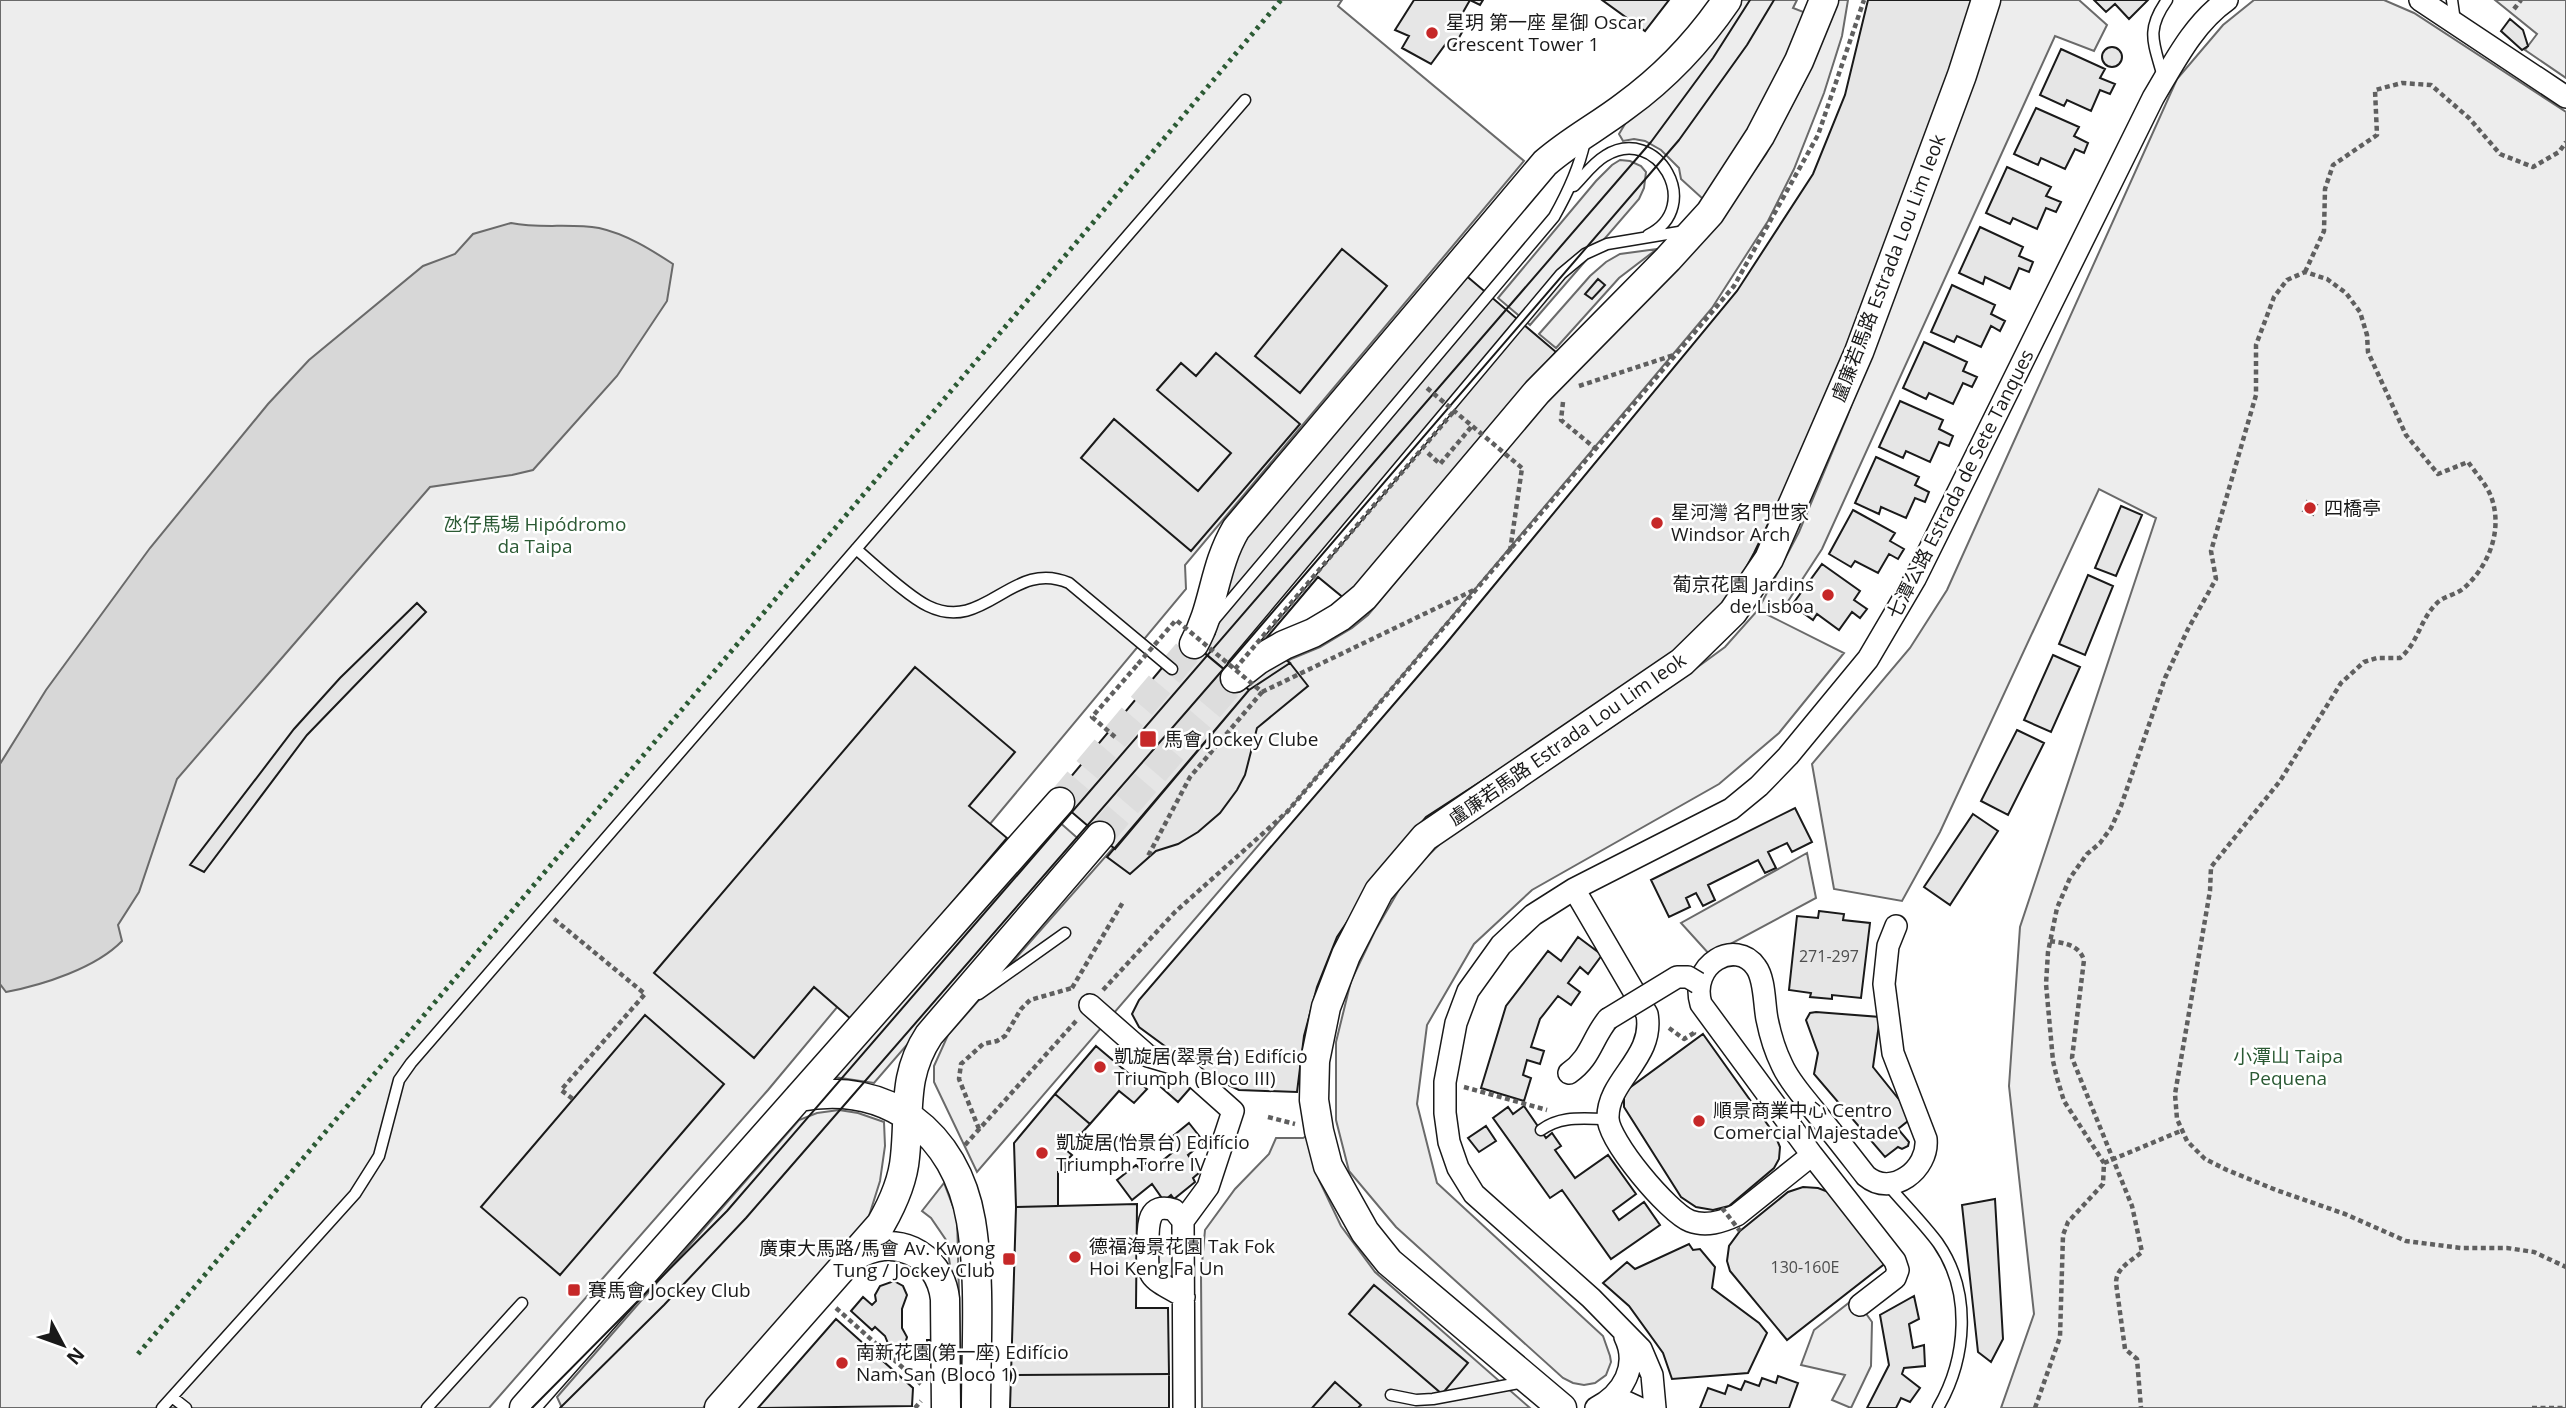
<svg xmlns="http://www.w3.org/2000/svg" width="2566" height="1408" viewBox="0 0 2566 1408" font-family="'Open Sans','Noto Sans SC',sans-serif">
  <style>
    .built { fill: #ededed; stroke: #6a6a6a; stroke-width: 2 }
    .water { fill: #d7d7d7; stroke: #6a6a6a; stroke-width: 2 }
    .building { fill: #e6e6e6; stroke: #1a1a1a; stroke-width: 2 }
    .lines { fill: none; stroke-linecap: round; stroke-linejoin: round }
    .secondary-tunnel { stroke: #ddd; stroke-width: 28; stroke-dasharray: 28 14; stroke-linecap: butt }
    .lane-casing { stroke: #1a1a1a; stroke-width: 13 }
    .street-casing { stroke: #1a1a1a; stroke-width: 24 }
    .secondary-casing { stroke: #1a1a1a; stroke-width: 31 }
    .path { stroke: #5f5f5f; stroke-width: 4.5; stroke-dasharray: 5 3.5; stroke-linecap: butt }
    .lane { stroke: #fff; stroke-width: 10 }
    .street { stroke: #fff; stroke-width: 21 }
    .secondary { stroke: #fff; stroke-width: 28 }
    .tram { stroke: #1a1a1a; stroke-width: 2 }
    .street-bridge-casing { stroke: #1a1a1a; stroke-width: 24; stroke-linecap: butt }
    .path-bridge { stroke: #5f5f5f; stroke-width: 4.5; stroke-dasharray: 5 3.5; stroke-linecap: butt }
    .street-bridge { stroke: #fff; stroke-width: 21 }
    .hedge { stroke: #2b5a34; stroke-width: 5; stroke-dasharray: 3.5 5; stroke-linecap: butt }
    .poi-dot { fill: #c62828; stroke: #fff; stroke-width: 2.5 }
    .labels { text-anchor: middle; stroke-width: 5; stroke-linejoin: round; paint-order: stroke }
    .number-label { font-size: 16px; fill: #4d4d4d }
    .poi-label { font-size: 19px; fill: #1a1a1a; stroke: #fff; text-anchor: start }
    .street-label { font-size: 19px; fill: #1a1a1a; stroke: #fff }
    .park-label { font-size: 19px; fill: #2b5a34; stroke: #fff }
  </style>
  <rect width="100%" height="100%" fill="#fff"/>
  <path class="built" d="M0,0H1342L1338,6L1524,161L1185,565L1186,589L768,1090L489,1408H0Z
    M1734,0H1797L1793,8L1806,13L1775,92L1703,199L1681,179L1679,168L1661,150L1645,141L1634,139L1623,141L1619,134L1628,119Z
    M1836,0H1848L1842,36L1824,93L1794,169L1768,221L1712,308L1287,812L977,1172L934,1082V1066L948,1035L1263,678L1291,659L1320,647L1352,628L1368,615L1570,373L1734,200L1766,154L1803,84Z
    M1999,0H2079L2107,25L2094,51L2055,36L1822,549L1781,612L1760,611L1844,653L1779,733L1719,784L1532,890L1474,944L1427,1025L1417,1104L1437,1183L1603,1336L1610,1356L1611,1362L1606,1375L1595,1383L1584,1385L1573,1383L1563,1378L1396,1227L1349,1171L1336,1120V1042L1351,981L1375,931L1407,876L1446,838L1658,696L1725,647L1758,610L1799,532L1847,417L1942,167Z
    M2254,0H2384L2414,13L2566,112V1408H2001L2034,1314L2009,1086L2020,927L2156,518L2099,489L1940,832L1902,901L1834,889L1812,764L1910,648L1947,590L2177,79L2223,25Z
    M2495,0H2566V78L2525,50L2537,34Z
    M1620,160L1630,161L1641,166L1646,172L1644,188L1639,199L1530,325L1498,298L1596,181L1612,165Z
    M1657,249L1619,278L1556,348L1539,334L1590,276L1606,262L1620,254Z
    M1057,820L1082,842L874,1083L834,1077Z
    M1807,853L1816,898L1710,955L1681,923Z
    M839,1110L858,1113L884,1122L885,1146L880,1181L869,1216L851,1243L703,1408H562L557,1397L799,1120L817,1113Z
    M1310,1134L1319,1180L1341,1226L1375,1272L1530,1408H1202L1201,1274L1205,1230L1235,1189L1269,1154L1276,1138H1303Z
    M944,1183L957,1217L962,1408H951L950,1265L946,1240L931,1218L922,1211Z
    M1158,1242H1174V1281H1159Z
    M1855,1298L1872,1322L1871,1366L1851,1408L1832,1400L1845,1375L1801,1365L1814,1330Z"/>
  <path class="water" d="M511,223C540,229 570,223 599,228C626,234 650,249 673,264L667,301L617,376L533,470L512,475L430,487L177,779L139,892L118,925L122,941C96,968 43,985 6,992L0,984V764L46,690L150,548L268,404L309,360L423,266L455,254L473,234Z"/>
  <path class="building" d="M1414,0H1483L1480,5L1470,0L1458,21L1465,27L1452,50L1445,45L1431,64L1402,48L1409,36L1395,30Z
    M1602,0H1669L1645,31Z
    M1868,0H1977L1874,283L1783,493L1754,553L1729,599L1681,646L1582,716L1426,817L1383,868L1337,937L1317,987L1304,1036L1297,1092L1239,1090L1200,1072L1139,1027L1132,1014L1139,1000L1444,646L1737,291L1813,174L1845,95Z
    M2094,0H2148L2129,19L2115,4L2106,12Z
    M2510,19L2523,30L2528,46L2522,50L2501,31Z
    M2102 57a10 10 0 1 1 20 0a10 10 0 1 1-20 0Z
    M2061,49L2105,69L2100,78L2115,84L2110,94L2100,90L2091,111L2067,100L2064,106L2040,95Z
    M2036,108L2079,127L2074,136L2088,143L2084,153L2075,149L2065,169L2041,158L2038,165L2014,154Z
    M2007,167L2051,187L2046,196L2061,202L2056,212L2046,208L2037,229L2013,218L2010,224L1986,213Z
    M1980,227L2023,247L2019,256L2033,262L2029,272L2019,268L2010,289L1985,277L1983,284L1959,273Z
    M1342,249L1387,286L1300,393L1255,356Z
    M1463,273L1556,352L1345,599L1318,577L1263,642L1290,663L1249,690L1203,652L1215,634L1218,606L1252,520Z
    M1598,279L1605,285L1592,299L1585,294Z
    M1952,285L1995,305L1991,314L2005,321L2000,331L1991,326L1981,347L1957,336L1954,342L1931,332Z
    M1924,342L1967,362L1963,371L1977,377L1972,387L1963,383L1953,404L1929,393L1926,399L1903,388Z
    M1216,353L1300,424L1191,551L1081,458L1114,419L1198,491L1231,453L1157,390L1181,363L1196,376Z
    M1900,401L1943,420L1939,429L1953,436L1949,446L1939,442L1930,462L1906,451L1903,458L1879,447Z
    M1876,457L1919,477L1915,485L1929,492L1925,502L1915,498L1906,518L1881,507L1879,514L1855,503Z
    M2307,501L2317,505L2313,515L2303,511Z
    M2121,506L2142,515L2116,576L2095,568Z
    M1853,510L1895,533L1890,541L1904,549L1898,559L1889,554L1878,573L1855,561L1851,567L1829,554Z
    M1822,564L1860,591L1854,600L1867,609L1860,618L1852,612L1839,630L1817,614L1813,620L1792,605Z
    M2088,575L2113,586L2085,655L2059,644Z
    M417,603L426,612L307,735L204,872L190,865L294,729L340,678Z
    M1187,638L1249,690L1115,849L1054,797Z
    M2053,655L2080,667L2051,732L2024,720Z
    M1290,663L1308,686L1257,728L1245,775L1237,790L1220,813L1198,832L1178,844L1156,851L1130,874L1107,857L1249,690Z
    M915,667L1015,752L969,806L1007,838L852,1020L814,987L754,1058L654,973Z
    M2017,730L2044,743L2008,815L1981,801Z
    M1795,808L1812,842L1792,852L1787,843L1768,852L1776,868L1765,873L1758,860L1708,885L1715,900L1703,906L1696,893L1686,898L1690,907L1669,917L1651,880Z
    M1973,814L1998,831L1950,905L1924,887Z
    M1819,911L1844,914L1843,920L1870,923L1861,998L1832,995V999L1810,997L1811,993L1789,990L1797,916L1818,918Z
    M1578,937L1602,955L1588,974L1580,967L1568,983L1580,992L1571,1005L1558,996L1540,1019L1531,1047L1544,1051L1540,1064L1527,1060L1523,1075L1531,1078L1524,1101L1481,1088L1506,1006L1548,951L1561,961Z
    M1816,1012L1880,1017L1873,1067L1913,1117L1898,1129L1909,1142L1908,1146L1902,1149L1898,1147L1885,1157L1814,1074L1818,1053L1806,1020L1810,1013Z
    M645,1015L724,1084L560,1275L481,1207Z
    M1703,1034L1775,1135L1780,1147L1779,1159L1774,1168L1729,1206L1713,1210L1696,1207L1681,1197L1624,1107V1097L1628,1089Z
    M1096,1046L1147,1089L1134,1103L1119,1091L1090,1124L1055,1094Z
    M1169,1066L1192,1086L1178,1102L1155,1082Z
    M1055,1094L1090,1124L1066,1150L1072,1155L1065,1162L1066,1172H1058V1206L1016,1207L1014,1143Z
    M1524,1106L1546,1138L1552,1133L1561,1146L1555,1150L1575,1178L1608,1155L1636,1194L1613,1211L1619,1220L1644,1202L1660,1225L1611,1259L1562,1190L1550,1198L1493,1118L1508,1107L1513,1114Z
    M1189,1123L1204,1142L1188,1155L1200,1172L1193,1178L1195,1182L1174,1199L1171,1195L1164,1201L1152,1184L1132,1200L1117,1180L1136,1165L1139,1168L1146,1163L1151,1170L1173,1152L1168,1145L1175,1139L1173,1136Z
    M1486,1126L1496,1141L1479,1152L1468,1138Z
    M1803,1187L1818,1188L1831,1193L1887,1262L1787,1340L1730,1271L1727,1261L1729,1246L1740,1231L1788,1192Z
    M1995,1199L2003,1339L1991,1362L1978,1352L1962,1205Z
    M1137,1204L1136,1308H1168L1169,1374L1011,1375L1016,1207Z
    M1689,1244L1693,1250L1700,1249L1715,1267L1712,1288L1759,1323L1767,1333L1748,1373L1672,1379L1663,1353L1629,1306L1603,1283L1627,1262L1635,1269Z
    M894,1281L903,1286L907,1295L902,1309V1328L907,1337L905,1344L899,1348L889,1346L885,1336L875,1327L872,1330L851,1311L863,1297L872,1305L876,1301L875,1295L880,1286Z
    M1374,1285L1468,1363L1442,1394L1349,1314Z
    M1914,1296L1919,1319L1909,1324L1913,1348L1924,1345L1925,1366L1904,1368L1902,1374L1920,1388L1910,1402L1901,1398L1896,1408H1867L1889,1365L1880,1315Z
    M836,1319L913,1388L912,1406L758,1408Z
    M927,1340H937V1356H927Z
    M1169,1374V1408H1010L1011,1375Z
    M1778,1376L1798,1383L1789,1408H1700L1708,1388L1725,1394L1728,1385L1741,1390L1745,1381L1759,1386L1762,1378L1776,1383Z
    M1335,1382L1361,1405L1358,1408H1312Z"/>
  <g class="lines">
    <path class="secondary-tunnel" d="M1060,802L1194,644
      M1100,836L1235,678"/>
    <g class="lane-casing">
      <path id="lane" d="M2452,0L2455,21
        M2163,77C2154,43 2145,31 2167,0
        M1574,186C1584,176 1593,163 1605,156C1657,123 1705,207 1648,235
        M856,549C874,564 907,596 928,606C985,634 1012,558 1069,583L1172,669
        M1214,620L1554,217C1568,192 1579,169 1585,141
        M1233,665L1561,274L1585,254L1607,244L1685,231
        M979,994L1065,933
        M1541,1130C1562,1115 1583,1119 1607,1119
        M1888,1185C1904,1204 1923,1223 1938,1243C1972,1292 1967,1358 1938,1408
        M1391,1395L1416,1400L1433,1399L1524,1382
        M172,1397L186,1408
        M162,1408L355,1194L379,1156L399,1080L411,1063L1245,100
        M427,1408L522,1303"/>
    </g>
    <g class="street-casing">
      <path id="street" d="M2420,0L2566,97
        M1574,889L1647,1014C1655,1058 1608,1079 1608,1117C1607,1140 1669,1213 1690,1221C1706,1227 1722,1222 1737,1215L1812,1155
        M1090,1005L1148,1056L1185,1067
        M1569,1073C1591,1058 1592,1038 1608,1019
        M1183,1221L1208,1187L1233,1111L1187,1070L1185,1062
        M1184,1297C1174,1290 1157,1284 1151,1274C1146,1267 1148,1255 1148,1246C1148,1228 1146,1201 1174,1210L1183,1221L1184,1408
        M1860,1305L1895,1278L1898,1270L1895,1261L1812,1155L1701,1004C1689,964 1736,938 1756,967C1765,979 1764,1004 1767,1019C1770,1034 1775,1051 1782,1065C1789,1081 1802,1095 1813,1109C1831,1131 1848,1153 1866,1176C1892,1198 1929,1169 1926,1139L1893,1053L1884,984L1888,946L1896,926
        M1609,1402H1626L1639,1408
        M1596,1408C1623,1394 1639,1366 1625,1337
        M1655,1408L1652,1375L1641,1349L1591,1298L1474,1194L1458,1168L1449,1142L1445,1113V1082L1456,1023L1468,991L1501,945L1533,915L1574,889L1731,809L1759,786L1788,756L1868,659L1915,579L2153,98C2174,63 2193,24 2227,0"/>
    </g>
    <g class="secondary-casing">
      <path id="secondary" d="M1194,644C1215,606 1213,568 1236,529L1545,163C1570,141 1599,126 1625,106C1665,77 1699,41 1727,0
        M1235,678L1258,660L1284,645L1313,633L1340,617L1364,597L1537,392L1668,259L1710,213L1760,136L1799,61L1824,0
        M799,1097C888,1080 956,1133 971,1221C981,1282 976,1347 976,1408
        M854,1257C892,1231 940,1253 945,1299L946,1408
        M524,1408L1060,802
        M719,1408L881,1224C893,1203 903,1181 905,1157C910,1111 902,1076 929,1035L1100,836
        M1562,1408L1389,1262L1365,1232L1328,1166L1319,1131L1314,1100L1315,1061L1326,1007L1346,955L1379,891L1425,837L1682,662L1733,612L1769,559L1859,352L1962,75L1986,0"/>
    </g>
    <path class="path" d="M2514,9L2521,0
      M2305,272L2324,231L2325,189L2333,165L2377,135L2375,90L2402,83L2431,85L2469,118L2500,154L2533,167L2559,152L2566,142
      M1579,386L1674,355
      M1563,402L1561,420L1596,449
      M1428,453L1440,464L1472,426
      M1510,551L1522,468
      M1262,692L1476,589
      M1115,737L1092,717L1138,664
      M554,919L645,994L561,1090L573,1099
      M2050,941C2065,943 2079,945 2084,960L2072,1058L2132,1206L2142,1252C2131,1261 2116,1268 2116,1283L2125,1349L2137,1359L2141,1408
      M1072,988L1123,902
      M1103,990L1175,912L1287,812L1734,286L1818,135L1864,0
      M1669,1028L1684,1039L1694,1033L1693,1030
      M1464,1087L1547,1110
      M1268,1117L1295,1124
      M979,1129L959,1079L961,1064L983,1044L997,1041L1005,1036L1021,1009L1030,1000L1072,988
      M965,1145L1076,1021
      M2104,1163L2183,1130
      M836,1308L921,1384
      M915,1408L921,1401
      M2035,1408L2060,1337L2063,1235L2068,1222L2103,1184L2104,1163L2064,1101L2057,1078L2053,1061L2046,984L2048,952L2057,908L2070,878L2087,854L2100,843L2111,828L2121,806L2165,678L2188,629L2216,579L2211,551L2256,395V345L2274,297L2287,280L2305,272L2327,279L2346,293L2360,312L2367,335L2368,352L2406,435L2438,474L2468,462C2475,472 2485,483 2490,494C2504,527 2490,565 2464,588C2456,595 2443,596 2436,604C2420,620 2418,643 2400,658H2377L2364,662L2341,683L2280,781L2211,867L2210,891L2175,1094L2177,1119L2187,1141L2205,1159L2227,1170L2276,1190L2345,1214L2406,1241L2461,1248H2507L2534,1252L2566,1267
      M2532,1408H2566"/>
    <use href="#lane" class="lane"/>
    <use href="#street" class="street"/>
    <use href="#secondary" class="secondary"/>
    <path class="tram" d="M532,1408L727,1211L1651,142L1713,58L1750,0
      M560,1408L664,1305L746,1218L1233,658L1679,140L1747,45L1774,0"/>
    <g class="street-bridge-casing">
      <path id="street-bridge" d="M1608,1019L1677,977H1688L1698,983"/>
    </g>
    <path class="path-bridge" d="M1427,388L1522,468
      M1138,664L1176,620L1262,692L1190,777L1148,856
      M1235,669L1454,411
      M1722,1208L1740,1231"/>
    <use href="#street-bridge" class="street-bridge"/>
    <path class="hedge" d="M138,1354L1281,0"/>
  </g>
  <g class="poi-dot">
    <circle cx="1432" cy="33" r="7"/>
    <circle cx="2310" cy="508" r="7"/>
    <circle cx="1657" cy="523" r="7"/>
    <circle cx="1828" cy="595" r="7"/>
    <rect x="1139" y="730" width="18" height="18" rx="3.5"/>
    <circle cx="1100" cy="1067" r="7"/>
    <circle cx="1699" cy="1121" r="7"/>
    <circle cx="1042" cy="1153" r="7"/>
    <circle cx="1075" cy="1257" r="7"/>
    <rect x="1002" y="1252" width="14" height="14" rx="3.5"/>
    <rect x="567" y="1283" width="14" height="14" rx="3.5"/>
    <circle cx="842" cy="1363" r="7"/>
  </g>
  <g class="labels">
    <g class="number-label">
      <text x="1829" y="962">271-297</text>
      <text x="1805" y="1273">130-160E</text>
    </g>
    <g class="poi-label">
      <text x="1446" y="29">星玥 第一座 星御 Oscar<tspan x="1446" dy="22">Crescent Tower 1</tspan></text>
      <text x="2324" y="515">四橋亭</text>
      <text x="1671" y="519">星河灣 名門世家<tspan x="1671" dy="22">Windsor Arch</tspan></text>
      <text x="1814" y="591" text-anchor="end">葡京花園 Jardins<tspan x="1814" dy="22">de Lisboa</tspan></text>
      <text x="1164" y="746">馬會 Jockey Clube</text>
      <text x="1114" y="1063">凱旋居(翠景台) Edifício<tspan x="1114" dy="22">Triumph (Bloco III)</tspan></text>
      <text x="1713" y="1117">順景商業中心 Centro<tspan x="1713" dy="22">Comercial Majestade</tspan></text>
      <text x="1056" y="1149">凱旋居(怡景台) Edifício<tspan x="1056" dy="22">Triumph Torre IV</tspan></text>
      <text x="1089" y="1253">德福海景花園 Tak Fok<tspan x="1089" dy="22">Hoi Keng Fa Un</tspan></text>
      <text x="995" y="1255" text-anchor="end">廣東大馬路/馬會 Av. Kwong<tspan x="995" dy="22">Tung / Jockey Club</tspan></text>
      <text x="588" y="1297">賽馬會 Jockey Club</text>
      <text x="856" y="1359">南新花園(第一座) Edifício<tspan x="856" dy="22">Nam San (Bloco 1)</tspan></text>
    </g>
    <g class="street-label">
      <text transform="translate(1888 268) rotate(-69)" y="7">盧廉若馬路 Estrada Lou Lim Ieok</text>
      <text transform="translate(1960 484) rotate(-63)" y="7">七潭公路 Estrada de Sete Tanques</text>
      <text transform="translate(1567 739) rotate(-35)" y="7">盧廉若馬路 Estrada Lou Lim Ieok</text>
    </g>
    <g class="park-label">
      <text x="535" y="531">氹仔馬場 Hipódromo<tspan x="535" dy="22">da Taipa</tspan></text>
      <text x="2288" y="1063">小潭山 Taipa<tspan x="2288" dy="22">Pequena</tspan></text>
    </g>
  </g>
  <g transform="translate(63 1345) rotate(131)" stroke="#ffffff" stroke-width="5" paint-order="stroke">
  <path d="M0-5L12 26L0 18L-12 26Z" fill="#1a1a1a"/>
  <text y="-10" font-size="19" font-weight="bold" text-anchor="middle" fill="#1a1a1a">N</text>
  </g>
</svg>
